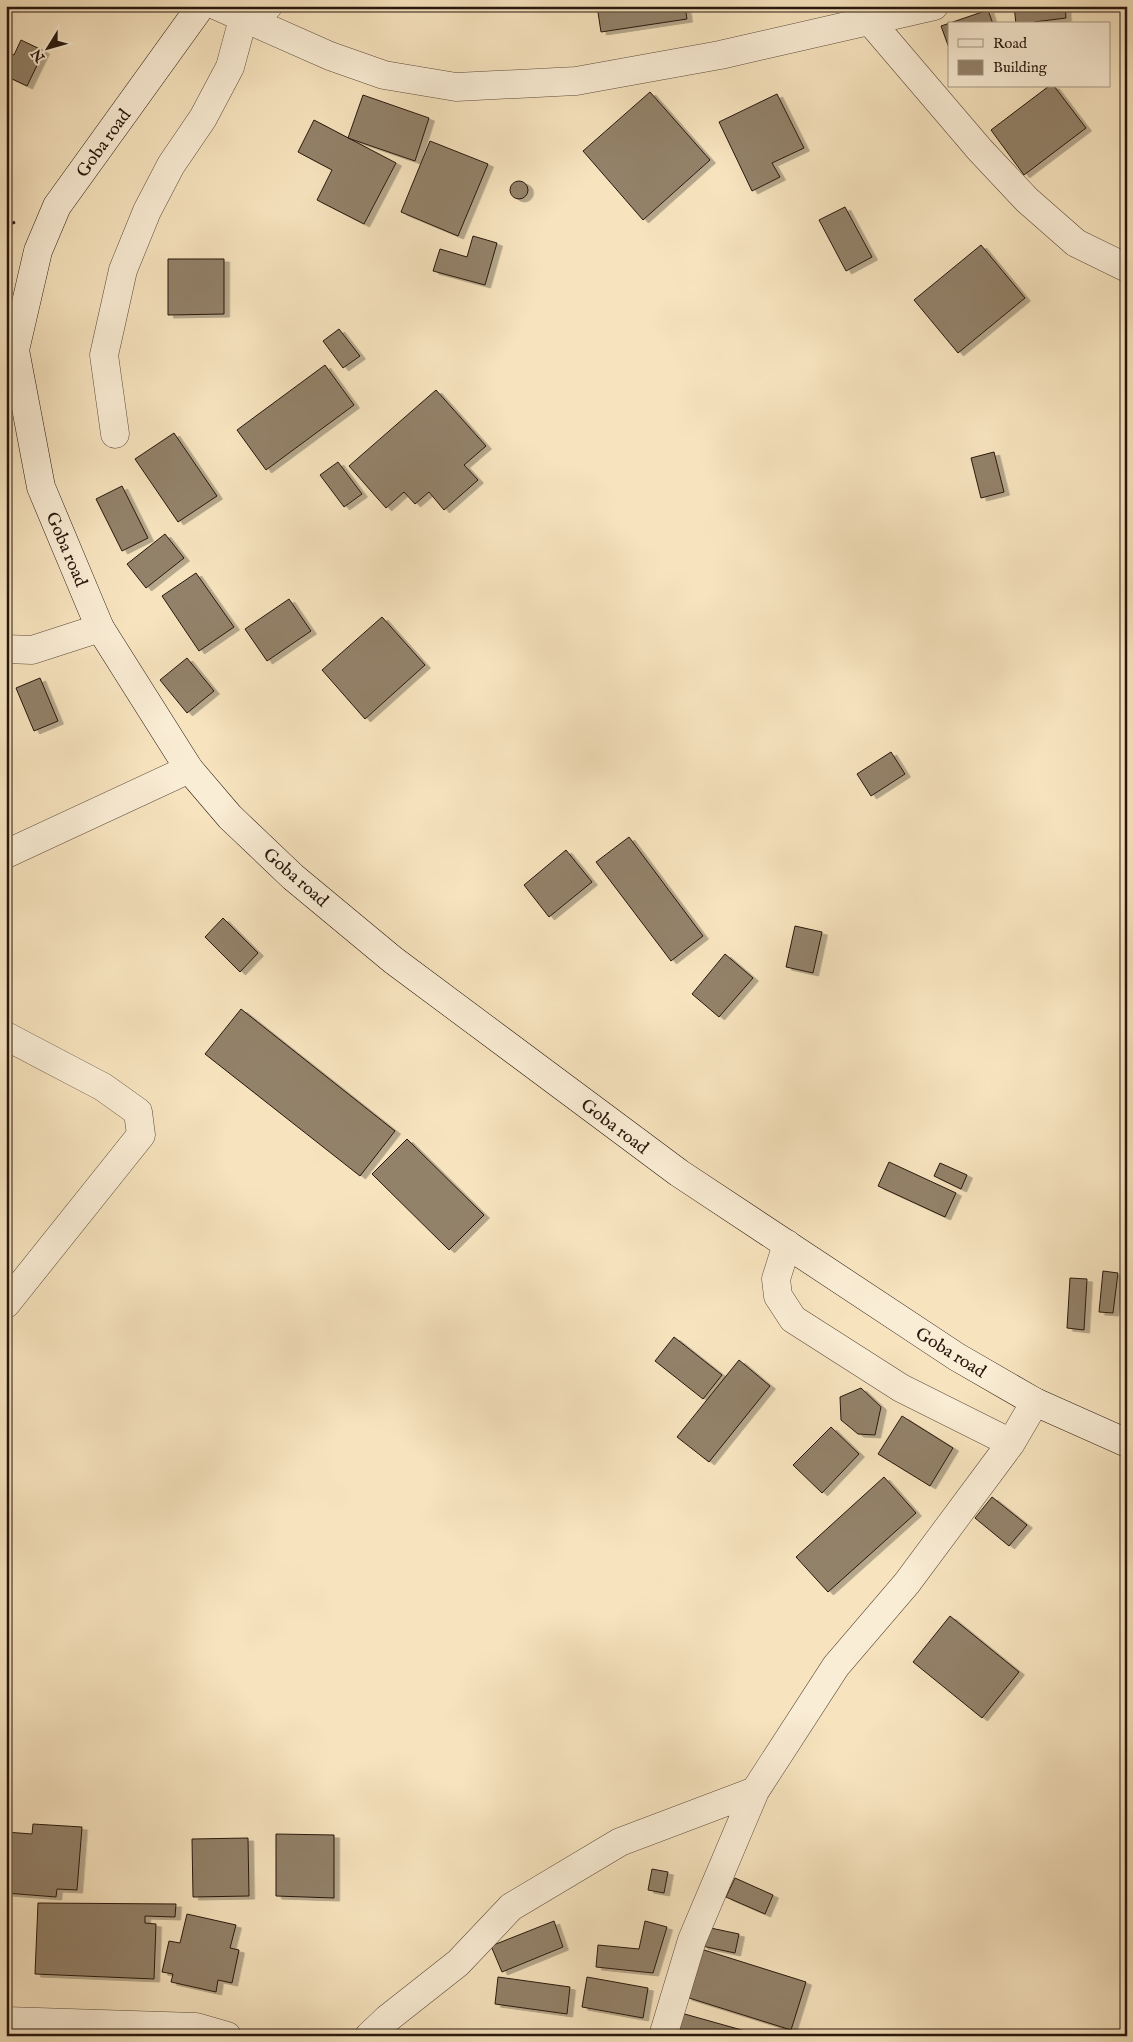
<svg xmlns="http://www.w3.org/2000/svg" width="1133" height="2042" viewBox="0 0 1133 2042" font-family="'IM FELL English',serif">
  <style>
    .building { fill: #93826a; stroke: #27170d; filter: url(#shadow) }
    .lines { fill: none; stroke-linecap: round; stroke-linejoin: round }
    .street-casing { stroke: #5b4a3a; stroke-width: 29 }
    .secondary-casing { stroke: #27170d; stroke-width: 29 }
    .path { stroke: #27170d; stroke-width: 3; stroke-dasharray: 4 2.5; stroke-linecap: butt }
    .street { stroke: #faedd5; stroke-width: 28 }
    .secondary { stroke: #faedd5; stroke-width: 28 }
    .labels { text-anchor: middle; stroke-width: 4; stroke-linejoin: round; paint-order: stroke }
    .street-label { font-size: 18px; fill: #27170d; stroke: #faedd5 }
  </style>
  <defs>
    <filter id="shadow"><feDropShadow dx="5.5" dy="3" stdDeviation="0" flood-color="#0004"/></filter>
  </defs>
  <rect width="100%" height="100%" fill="#f7e4bf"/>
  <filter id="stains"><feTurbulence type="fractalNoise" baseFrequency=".004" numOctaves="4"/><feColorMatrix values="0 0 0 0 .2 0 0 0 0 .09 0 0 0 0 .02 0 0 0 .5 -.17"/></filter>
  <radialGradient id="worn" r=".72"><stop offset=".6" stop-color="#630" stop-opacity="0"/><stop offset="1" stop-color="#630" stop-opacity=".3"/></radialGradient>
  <path class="building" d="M597,6H685L687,19L601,32Z
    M1014,6H1065L1066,18L1034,22V24H1016Z
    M988,10L993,24H949V48L941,26Z
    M21,40L44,51L27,86L6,76V51L14,55Z
    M1049,86H1054L1086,128L1024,175L991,130Z
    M650,92L710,160L643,220L583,151Z
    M777,94L804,148L772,163L780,177L752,191L719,122Z
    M363,95L429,118L415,161L348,138Z
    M314,120L396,163L364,224L317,200L332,170L298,152Z
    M430,141L488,164L458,236L401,212Z
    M510 190a9 9 0 1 1 18 0a9 9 0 1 1-18 0Z
    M845,207L872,257L846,271L819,220Z
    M473,236L497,243L485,285L433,271L440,249L467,257Z
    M981,245L1025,298L958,353L914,300Z
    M168,259H224V314L168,315Z
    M339,329L360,356L343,368L323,341Z
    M325,365L354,405L266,470L237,430Z
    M436,390L486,446L464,465L478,480L444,510L429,492L415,504L404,492L386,508L349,466Z
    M174,433L217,496L178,522L135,459Z
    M994,452L1004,492L981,498L971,458Z
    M338,462L362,494L344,507L320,475Z
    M122,486L148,538L122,551L96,499Z
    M165,534L184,558L146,588L127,564Z
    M196,573L234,627L199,651L162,596Z
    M289,599L311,631L267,661L245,629Z
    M382,617L425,665L365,719L322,670Z
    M187,658L214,691L187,713L160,680Z
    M40,678L58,721L34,731L16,688Z
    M891,752L905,774L871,796L857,774Z
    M629,837L703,936L671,961L596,862Z
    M566,850L592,882L549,917L524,885Z
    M223,918L258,953L240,972L205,937Z
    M795,926L822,932L813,973L786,967Z
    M725,954L753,978L719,1017L692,994Z
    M241,1009L395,1131L360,1176L205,1054Z
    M407,1139L484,1215L449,1250L372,1174Z
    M889,1162L956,1193L945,1217L878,1186Z
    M940,1163L967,1175L961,1189L934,1176Z
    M1103,1271L1118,1273L1113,1313L1099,1312Z
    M1070,1278L1087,1279L1084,1330L1067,1328Z
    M674,1337L722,1375L703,1399L655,1361Z
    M739,1360L770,1386L709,1462L677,1437Z
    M861,1388L881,1407L875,1435L858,1434L841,1420L840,1397Z
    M902,1416L953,1448L930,1486L878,1454Z
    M831,1427L859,1454L822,1493L793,1465Z
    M884,1477L916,1513L828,1592L796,1557Z
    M992,1497L1027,1525L1009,1546L975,1518Z
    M950,1616L1019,1672L982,1718L913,1662Z
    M33,1824L82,1827L77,1890L57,1889L56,1897L6,1893V1832L32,1834Z
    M276,1834L334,1835V1898L276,1896Z
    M248,1838L249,1896L193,1897L192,1839Z
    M652,1869L668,1872L664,1893L648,1890Z
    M735,1878L773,1895L765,1914L726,1897Z
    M38,1903L176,1904L175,1917L145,1916V1923L156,1924L154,1979L35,1974Z
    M187,1914L236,1925L230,1948L239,1950L232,1983L218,1980L216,1992L171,1982L173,1974L162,1972L169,1941L180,1943Z
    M554,1921L563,1947L502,1972L491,1946Z
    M645,1921L667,1927L653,1973L596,1967L598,1945L639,1949Z
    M706,1927L739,1934L735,1953L702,1946Z
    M701,1949L806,1982L791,2030L686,1997Z
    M498,1977L570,1987L567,2014L495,2004Z
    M587,1977L648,1988L643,2018L582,2007Z
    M681,2013L756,2034V2036H675Z"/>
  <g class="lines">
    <g class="street-casing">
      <path id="street" d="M217,6L330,56L384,75L456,87L576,81L720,55L934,6
        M869,20L980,150L1027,200L1076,243L1127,268
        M115,434L104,355L123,270L147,211L171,165L203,118L230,67L243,19L268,6
        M6,649L32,650L100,628
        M6,854L189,769
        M6,1036L103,1087L138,1112L141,1135L6,1304
        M787,1244L776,1279L778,1296L793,1319L901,1388L1011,1443
        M6,2021L196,2027L227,2036
        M369,2036L387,2019L458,1963L511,1907L620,1842L755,1791L836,1666L907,1583L1011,1443L1035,1402
        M663,2036L692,1940L755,1791"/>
    </g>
    <g class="secondary-casing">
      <path id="secondary" d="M201,6L57,206L38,251L15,350L41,487L100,628L189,769L230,817L293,877L393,960L679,1173L957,1357L1035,1402L1127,1443"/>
    </g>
    <path class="path" d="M6,226L15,222"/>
    <use href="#street" class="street"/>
    <use href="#secondary" class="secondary"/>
  </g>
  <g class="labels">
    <g class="street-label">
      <text transform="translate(103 143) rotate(-54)" y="6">Goba road</text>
      <text transform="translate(67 549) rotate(67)" y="6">Goba road</text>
      <text transform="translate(296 877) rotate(41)" y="6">Goba road</text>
      <text transform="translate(615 1126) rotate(37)" y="6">Goba road</text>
      <text transform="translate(951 1352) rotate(32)" y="6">Goba road</text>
    </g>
  </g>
  <rect width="1133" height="2042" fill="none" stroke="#f7e4bf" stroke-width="25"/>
  <rect x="8" y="8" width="1118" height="2027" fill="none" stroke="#27170d" stroke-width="2.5"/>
  <rect x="12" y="12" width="1108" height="2017" fill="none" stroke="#27170d"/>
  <rect x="948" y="22" width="162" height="65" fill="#faedd5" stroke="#a69785"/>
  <rect x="958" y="39" width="25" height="8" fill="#faedd5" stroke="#a69785"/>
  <text x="993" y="48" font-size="15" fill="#27170d">Road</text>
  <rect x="958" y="60" width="25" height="15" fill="#93826a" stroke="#a69785"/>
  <text x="993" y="72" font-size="15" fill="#27170d">Building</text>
  <g transform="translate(48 48) rotate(233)" stroke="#faedd5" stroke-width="4" paint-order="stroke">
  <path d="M0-4L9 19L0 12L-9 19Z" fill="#27170d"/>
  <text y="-8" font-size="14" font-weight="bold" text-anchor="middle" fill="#27170d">N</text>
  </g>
  <rect width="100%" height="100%" filter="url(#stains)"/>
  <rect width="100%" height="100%" fill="url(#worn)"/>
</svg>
